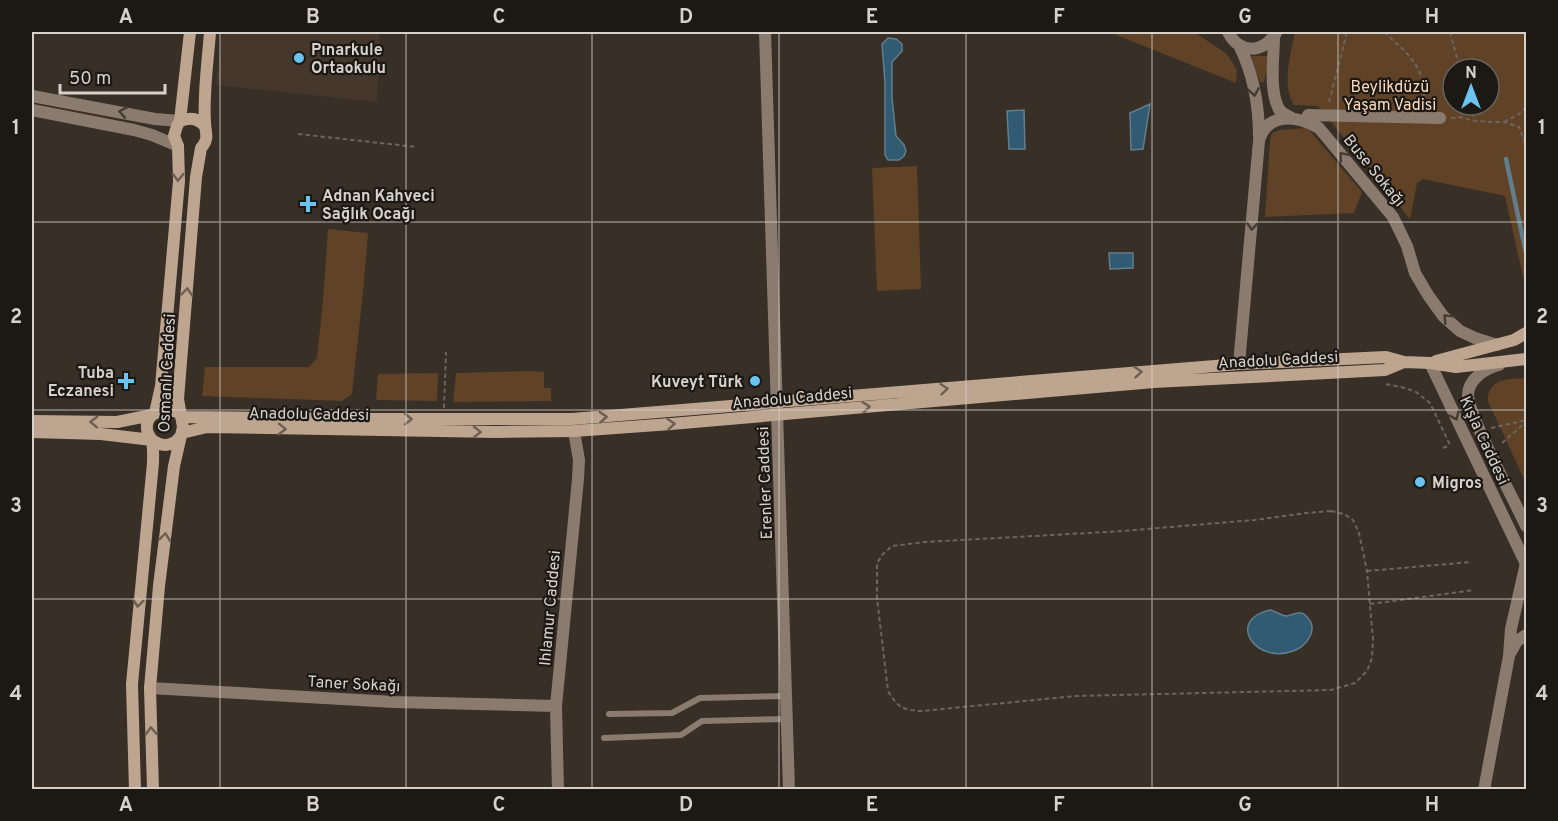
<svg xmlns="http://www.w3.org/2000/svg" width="1558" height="821" viewBox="0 0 1558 821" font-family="Overpass,sans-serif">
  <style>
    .built { fill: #45372b }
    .green { fill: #604227; fill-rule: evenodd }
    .water { fill: #305b72; stroke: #627e8d; stroke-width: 1.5 }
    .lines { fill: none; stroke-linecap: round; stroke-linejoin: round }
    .stream { stroke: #627e8d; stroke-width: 4.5 }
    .path { stroke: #6c645d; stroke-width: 2; stroke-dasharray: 4.5 3; stroke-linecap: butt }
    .service { stroke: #8b7b6e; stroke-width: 6 }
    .minor { stroke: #8b7b6e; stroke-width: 12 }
    .tertiary { stroke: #8b7b6e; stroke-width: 12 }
    .secondary { stroke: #bea590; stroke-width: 12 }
    .oneway { stroke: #433b34 }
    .oneway2 { stroke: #6d5e52 }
    .grid { fill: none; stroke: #d7d1cc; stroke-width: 1.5; stroke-opacity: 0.55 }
    .poi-dot { fill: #6ac3f1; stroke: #1c1814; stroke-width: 2 }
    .labels { text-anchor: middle; stroke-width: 4.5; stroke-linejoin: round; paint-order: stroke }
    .poi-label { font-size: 16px; font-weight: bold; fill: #d7d1cc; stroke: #1c1814; text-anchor: start }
    .park-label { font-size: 16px; fill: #fddabd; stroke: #1c1814 }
    .street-label { font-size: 16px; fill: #d7d1cc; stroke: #1c1814 }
    .neatline { fill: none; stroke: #d7d1cc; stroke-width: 2 }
    .grid-label { font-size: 20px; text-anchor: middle; font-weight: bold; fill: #d7d1cc }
  </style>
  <rect width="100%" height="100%" fill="#382f27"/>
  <path class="built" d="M222,32H380L377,102L216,85Z"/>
  <path class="green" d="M1109,32H1194L1227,54L1237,70L1236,83Z
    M1295,32H1526V290L1505,196L1423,179L1417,183L1410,219L1318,106L1294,105C1281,85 1291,54 1295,32ZM1453,69H1489V105H1453Z
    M1251,56H1270L1264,82H1260Z
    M1307,128L1311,132L1362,192L1354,213L1265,217L1270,140L1272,133L1280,130Z
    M917,166L921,289L877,291L872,168Z
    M328,229L368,233L363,292L352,394L342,401L202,396L205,367H309L317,358L323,301Z
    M531,371L544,372V388H551V401L453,402L456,373Z
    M438,373L437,401L376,400L378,374Z
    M1526,378V483L1488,401C1487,378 1509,379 1526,378Z"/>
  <path class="water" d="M888,38L896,39L902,44V51L892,62V98L896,136L904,145L906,151L904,156L899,160H888L885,155V83L882,44Z
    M1150,104L1143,149L1131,150L1130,113Z
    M1024,110L1025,149H1009L1007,111Z
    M1109,253H1133V268L1110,269Z
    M1270,610C1276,611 1281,616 1287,616C1292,615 1297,612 1301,613C1304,613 1306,616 1308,618C1319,631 1305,647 1293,651C1256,665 1225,620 1270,610Z"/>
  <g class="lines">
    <path class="stream" d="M1506,159L1526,253"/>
    <path class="path" d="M1384,32C1410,56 1425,65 1424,104
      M1450,32L1460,69
      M1329,102L1347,32
      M1470,105L1474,120
      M1451,118L1460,117L1474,121L1493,122H1504L1519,127L1526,146
      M1504,122L1519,114L1526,107
      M298,134L417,147
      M1386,384L1405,388L1416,392L1430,403L1450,445
      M444,408L446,352
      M1491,428L1526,420
      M1502,443L1526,422
      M1443,448L1450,445
      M1331,511L1344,514L1353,520L1359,533L1367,571L1373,639L1372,658L1367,671L1355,683L1331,690L1076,696L922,711C903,710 898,708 888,691L877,598V563L883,554L892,546L925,542L1123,531L1255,520L1306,513Z
      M1367,571L1471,562
      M1370,604L1474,590"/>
    <path class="service" d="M609,714L672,713L700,698L786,696
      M604,738L681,735L702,721L787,719"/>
    <path class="minor" d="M765,32L789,790
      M1228,32C1239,54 1263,54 1276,33
      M1274,36C1274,57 1269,88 1278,107C1280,113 1286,115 1292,118
      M1239,45C1253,73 1259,105 1259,137
      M1308,115L1440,118
      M1239,364L1259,141C1267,111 1298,116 1319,128L1393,217L1407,246L1415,273L1428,295L1443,316L1460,331L1475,338L1497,345
      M1511,652L1517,641L1526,635
      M150,688L394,702L556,706
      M558,790L556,706L578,479L579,460L574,431
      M1484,790L1509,656L1511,629L1526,563"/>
    <path class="tertiary" d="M32,96L155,119L180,121
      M32,110L134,130L152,135L178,146
      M1430,363L1526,564
      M1499,365C1486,368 1468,379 1468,395C1468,402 1472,410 1474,417C1489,454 1509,490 1526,526"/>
    <path class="secondary" d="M180,121C190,117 198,118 205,126
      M1436,361L1514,340L1526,333
      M155,413L161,386L179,181L178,146L174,136L177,126L180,121L190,32
      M181,417L358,419H572L1239,364L1386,357L1404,362L1430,363L1456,367L1526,359
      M32,421L117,422L152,415
      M32,432L101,434L152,440C161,447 173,447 180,437
      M182,433L207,427L496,432L574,431L671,424L1154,382L1385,370L1404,362
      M135,790L132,684L153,463C153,456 154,446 151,439C148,432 148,436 147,429C145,410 167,408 180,413
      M153,790L150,688L159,586L174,466L183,427L178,399L196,177L201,148C210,138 205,133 205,122C203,92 208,61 210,32"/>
  </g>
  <defs><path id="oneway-chevron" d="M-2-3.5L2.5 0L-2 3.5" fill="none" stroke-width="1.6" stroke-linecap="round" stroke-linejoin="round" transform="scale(1.5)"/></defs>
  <g class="oneway">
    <use href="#oneway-chevron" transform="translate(1254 92) rotate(81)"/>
    <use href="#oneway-chevron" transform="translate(123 112) rotate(-169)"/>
    <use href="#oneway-chevron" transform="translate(1343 156) rotate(-130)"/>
    <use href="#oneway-chevron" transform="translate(1252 226) rotate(95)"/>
    <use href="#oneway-chevron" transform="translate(1447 318) rotate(-135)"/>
    <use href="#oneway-chevron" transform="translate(1455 416) rotate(66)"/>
  </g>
  <g class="oneway2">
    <use href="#oneway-chevron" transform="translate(178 177) rotate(91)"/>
    <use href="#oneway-chevron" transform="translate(187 292) rotate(-85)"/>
    <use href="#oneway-chevron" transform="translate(1138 372) rotate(-5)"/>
    <use href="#oneway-chevron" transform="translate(944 389) rotate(-5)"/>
    <use href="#oneway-chevron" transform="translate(866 407) rotate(-6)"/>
    <use href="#oneway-chevron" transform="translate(603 417) rotate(-4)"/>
    <use href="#oneway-chevron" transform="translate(408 419)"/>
    <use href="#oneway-chevron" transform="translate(94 422) rotate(-179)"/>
    <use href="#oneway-chevron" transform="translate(671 424) rotate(-5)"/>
    <use href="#oneway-chevron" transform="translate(282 429) rotate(1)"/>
    <use href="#oneway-chevron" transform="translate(477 432) rotate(1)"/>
    <use href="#oneway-chevron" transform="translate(165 537) rotate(-83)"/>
    <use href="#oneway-chevron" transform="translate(138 603) rotate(96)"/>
    <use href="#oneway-chevron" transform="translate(151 731) rotate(-92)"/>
  </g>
  <path class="grid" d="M220,32V790M406,32V790M592,32V790M779,32V790M966,32V790M1152,32V790M1338,32V790M32,222H1526M32,410H1526M32,599H1526"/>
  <g class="poi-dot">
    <circle cx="299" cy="58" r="6"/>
    <path d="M305 195h6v6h6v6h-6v6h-6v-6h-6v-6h6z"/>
    <path d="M123 372h6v6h6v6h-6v6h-6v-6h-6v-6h6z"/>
    <circle cx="755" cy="381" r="6"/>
    <circle cx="1420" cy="482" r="6"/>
  </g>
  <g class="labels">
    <g class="poi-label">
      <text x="311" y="55">Pınarkule<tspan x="311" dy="18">Ortaokulu</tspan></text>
      <text x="322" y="201">Adnan Kahveci<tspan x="322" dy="18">Sağlık Ocağı</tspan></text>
      <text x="114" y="378" text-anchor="end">Tuba<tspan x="114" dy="18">Eczanesi</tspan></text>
      <text x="743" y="387" text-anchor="end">Kuveyt Türk</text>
      <text x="1432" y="488">Migros</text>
    </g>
    <g class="park-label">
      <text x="1390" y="92">Beylikdüzü<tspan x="1390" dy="18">Yaşam Vadisi</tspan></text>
    </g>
    <g class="street-label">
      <text transform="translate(1375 170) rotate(51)" y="6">Buse Sokağı</text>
      <text transform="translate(1278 359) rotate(-3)" y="6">Anadolu Caddesi</text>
      <text transform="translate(166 373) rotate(-87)" y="6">Osmanlı Caddesi</text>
      <text transform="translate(792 397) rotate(-5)" y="6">Anadolu Caddesi</text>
      <text transform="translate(309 413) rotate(1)" y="6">Anadolu Caddesi</text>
      <text transform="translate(1485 440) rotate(65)" y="6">Kışla Caddesi</text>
      <text transform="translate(764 483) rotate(-92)" y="6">Erenler Caddesi</text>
      <text transform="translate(549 608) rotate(-85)" y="6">Ihlamur Caddesi</text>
      <text transform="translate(354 683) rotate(3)" y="6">Taner Sokağı</text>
    </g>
  </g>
  <rect width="1558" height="821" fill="none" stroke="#1c1814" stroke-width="66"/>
  <g transform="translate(1471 87)"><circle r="28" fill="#1c1814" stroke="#67625e" stroke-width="1.5"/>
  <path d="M0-4.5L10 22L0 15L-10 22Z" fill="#6ac3f1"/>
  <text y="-9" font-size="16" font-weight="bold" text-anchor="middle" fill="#d7d1cc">N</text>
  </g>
  <path d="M60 84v9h105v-9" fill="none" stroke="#d7d1cc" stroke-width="3"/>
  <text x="69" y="84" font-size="18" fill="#d7d1cc" stroke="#1c1814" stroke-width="4.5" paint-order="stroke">50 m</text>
  <rect x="33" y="33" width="1492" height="755" class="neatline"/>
  <g class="grid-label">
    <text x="126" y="23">A</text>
    <text x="313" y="23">B</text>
    <text x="499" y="23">C</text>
    <text x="686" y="23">D</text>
    <text x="872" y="23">E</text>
    <text x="1059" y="23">F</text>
    <text x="1245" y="23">G</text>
    <text x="1432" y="23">H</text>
    <text x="16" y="134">1</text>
    <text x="1542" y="134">1</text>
    <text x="16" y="323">2</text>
    <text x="1542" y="323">2</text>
    <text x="16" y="512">3</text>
    <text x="1542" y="512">3</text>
    <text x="16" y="700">4</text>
    <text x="1542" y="700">4</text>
    <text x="126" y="811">A</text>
    <text x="313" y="811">B</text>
    <text x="499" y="811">C</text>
    <text x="686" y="811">D</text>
    <text x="872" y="811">E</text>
    <text x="1059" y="811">F</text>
    <text x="1245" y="811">G</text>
    <text x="1432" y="811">H</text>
  </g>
</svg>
